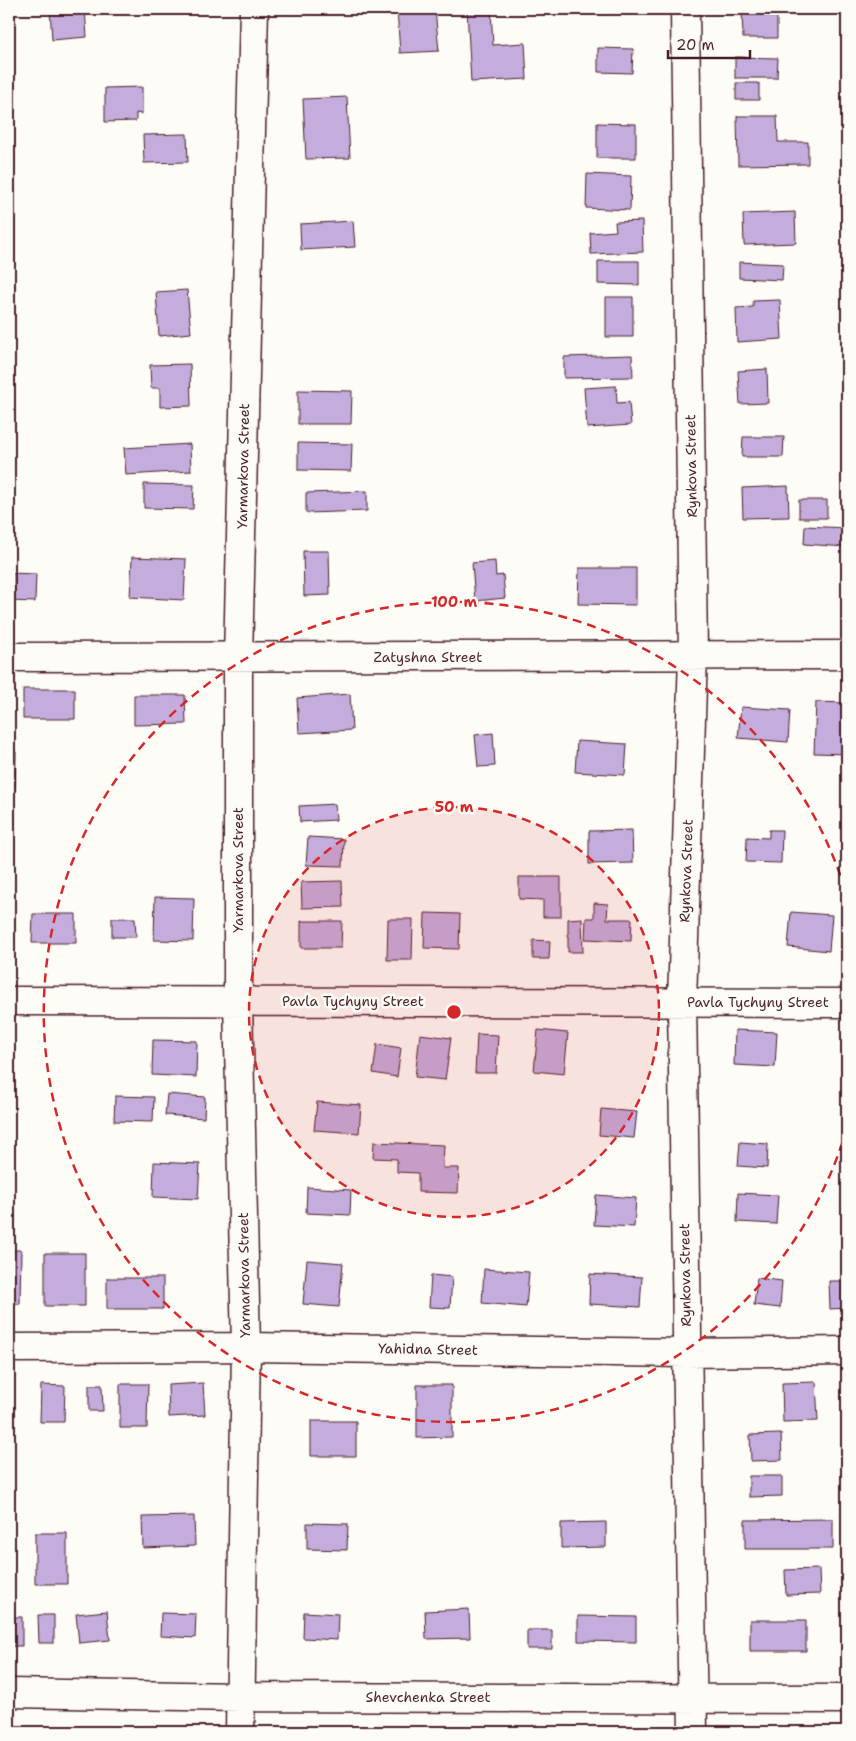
<svg xmlns="http://www.w3.org/2000/svg" width="856" height="1741" viewBox="0 0 856 1741" font-family="'Shantell Sans',sans-serif">
  <style>
    .building { fill: #c4addc; stroke: #4a1f2b }
    .lines { fill: none; stroke-linecap: round; stroke-linejoin: round }
    .minor-casing { stroke: #4a1f2b; stroke-width: 31 }
    .minor { stroke: #fdfcf7; stroke-width: 28 }
    .ring { fill: none; stroke: #d62828; stroke-width: 2.5; stroke-dasharray: 9 6 }
    .labels { text-anchor: middle; stroke-width: 5; stroke-linejoin: round; paint-order: stroke }
    .street-label { font-size: 14px; fill: #4a1f2b; stroke: #fdfcf7 }
    .centre { fill: #d62828; stroke: #fdfcf7; stroke-width: 2.5 }
    .ring-label { font-size: 15px; text-anchor: middle; font-weight: bold; fill: #d62828; stroke: #fdfcf7; stroke-width: 5; stroke-linejoin: round; paint-order: stroke }
  </style>
  <rect width="100%" height="100%" fill="#fdfcf7"/>
  <filter id="ink" filterUnits="userSpaceOnUse"><feTurbulence type="fractalNoise" baseFrequency=".02" numOctaves="2"/><feDisplacementMap in="SourceGraphic" scale="10" xChannelSelector="R" yChannelSelector="G"/><feConvolveMatrix kernelMatrix="1 2 1 2 8 2 1 2 1" color-interpolation-filters="sRGB"/></filter>
  <g filter="url(#ink)">
    <path class="building" d="M50,9H85L87,37L52,40Z
      M397,9H435L439,51L400,53Z
      M467,9H491L493,45L525,43L527,79L471,82Z
      M742,9H777V38H743Z
      M598,48L633,49L632,73L598,72Z
      M735,57L778,58L777,78H735Z
      M736,83H759V100H736Z
      M142,87V114L136,113V121L105,122V88Z
      M347,97L350,158L306,159L303,99Z
      M737,116H777L778,142H808V164L738,165Z
      M597,123L636,124V158H597Z
      M187,134L188,162L144,163L143,135Z
      M587,174L631,176L630,210L586,208Z
      M795,212L796,243L744,245L743,214Z
      M353,221L355,247L301,250L300,224Z
      M642,221L643,252L591,254L590,233L616,231L615,222Z
      M598,261H639V285L598,284Z
      M739,262L783,264L782,280L739,278Z
      M187,290L191,333L159,336L156,292Z
      M606,297H633V337H606Z
      M780,300L782,339L737,342L736,308L753,307V301Z
      M632,355L633,377L564,378V357Z
      M190,364L191,406L160,407V388H151L150,365Z
      M767,369L768,403L740,404L738,371Z
      M616,386L617,403L629,402L631,425L587,428L584,388Z
      M298,390L352,391L351,424H298Z
      M743,437H784L783,457H742Z
      M298,443L352,444L351,471L298,470Z
      M190,444L191,471L126,475L124,448Z
      M144,484L194,485L193,509L144,508Z
      M788,486L789,517L743,518L742,488Z
      M367,491V511L306,513V493Z
      M799,500H827V518H799Z
      M805,526L846,528L845,547L804,544Z
      M303,551H329L330,595L304,596Z
      M132,557L186,559L184,600L130,597Z
      M495,561L496,576L503,575L505,598L475,601L472,563Z
      M579,568H636V605L578,604Z
      M9,573L36,574L35,602L9,601Z
      M23,689H75V719H23Z
      M350,694L352,730L299,733L297,698Z
      M134,695H185L186,724L134,725Z
      M816,702L847,703V754L814,753Z
      M741,707L790,710L788,742L738,738Z
      M493,733L495,766L478,767L475,735Z
      M577,741L627,744L625,775L575,772Z
      M9,751L16,752L15,790H9Z
      M335,804L336,820L300,822L299,806Z
      M632,830L633,863L589,864V831Z
      M769,830H782L781,863L746,862L747,837L769,838Z
      M308,837L344,839L343,866L306,865Z
      M519,877H561V917H543V900L519,899Z
      M342,881L343,907L302,908L301,882Z
      M155,897L194,898L193,941L154,940Z
      M594,903L608,904L607,919H632L631,941L585,939L586,918H594Z
      M791,912L832,915L829,951L788,947Z
      M425,913L460,914L459,949L424,948Z
      M33,914H76V943H32Z
      M112,918H135L136,937H112Z
      M582,918L583,952H568V919Z
      M388,919H413L412,960H387Z
      M301,921H342L341,948H301Z
      M533,940L550,941L549,959H533Z
      M538,1030L568,1033L564,1074L534,1071Z
      M735,1030L777,1032L775,1067L734,1065Z
      M420,1034L451,1038L445,1080L415,1077Z
      M477,1034L498,1035L496,1073H475Z
      M153,1040L197,1041L196,1077L152,1075Z
      M377,1044L401,1048L397,1077L373,1073Z
      M167,1094L205,1097L204,1118L165,1115Z
      M115,1096L154,1097L153,1122L114,1121Z
      M317,1102L361,1105L359,1133L314,1130Z
      M601,1109L637,1112L634,1138L599,1135Z
      M374,1142L444,1145L443,1168H459L458,1193L418,1192V1173L397,1172V1159L373,1158Z
      M740,1142L768,1144L767,1168L738,1166Z
      M154,1162L200,1164L198,1199L153,1197Z
      M307,1187L351,1190L350,1215L306,1213Z
      M738,1193L778,1195L776,1224L737,1222Z
      M596,1195L636,1198L634,1227L594,1225Z
      M9,1250H21L20,1304H9Z
      M45,1253H85V1306H45Z
      M307,1260L343,1263L339,1307L303,1304Z
      M484,1269L529,1272L526,1307L482,1303Z
      M590,1274L642,1277L640,1307L589,1304Z
      M431,1275L452,1277L450,1308L429,1307Z
      M107,1278H163V1309H107Z
      M757,1278L782,1281L780,1308L754,1305Z
      M829,1281H847V1308L830,1309Z
      M816,1382L818,1421L783,1422L782,1383Z
      M203,1383L205,1415L169,1417L168,1385Z
      M120,1384H148L147,1428H120Z
      M41,1385L65,1386L64,1422H40Z
      M89,1385H102L103,1411H89Z
      M417,1385H452V1437L417,1438Z
      M311,1421H356V1456H311Z
      M781,1434L782,1460L751,1461L750,1435Z
      M749,1476H782V1496L749,1497Z
      M194,1516L195,1546L143,1548L142,1517Z
      M833,1519V1549H745V1520Z
      M606,1522V1547L561,1548V1523Z
      M307,1523L348,1524L347,1550L307,1549Z
      M35,1533H67V1584H35Z
      M819,1569L820,1594L786,1595L785,1570Z
      M469,1609L470,1638L426,1639L425,1611Z
      M107,1611L110,1640L79,1643L76,1614Z
      M304,1612L338,1614L337,1640L303,1638Z
      M161,1613L196,1614L195,1638L160,1636Z
      M38,1615H54V1643H39Z
      M578,1616L636,1617V1642L578,1641Z
      M9,1617H22V1646H9Z
      M750,1620H806V1651H750Z
      M527,1630H552V1649H527Z"/>
    <g class="lines">
      <g class="minor-casing">
        <path id="minor" d="M685,9L693,655L682,1002L693,1732
          M9,657L847,655
          M9,1001L847,1003
          M9,1348L246,1347L686,1353L847,1351
          M9,1693L240,1697L847,1699
          M240,1732L246,1347L238,1001V658L254,9"/>
      </g>
      <use href="#minor" class="minor"/>
    </g>
  </g>
  <circle cx="454" cy="1012" r="205" fill="#d62828" fill-opacity=".12"/>
  <g class="ring">
    <circle cx="454" cy="1012" r="205"/>
    <path d="M847 1128A410 410 0 1 1 847 896"/>
  </g>
  <g class="labels">
    <g class="street-label">
      <text transform="translate(243 466) rotate(-89)" y="5">Yarmarkova Street</text>
      <text transform="translate(691 466) rotate(-91)" y="5">Rynkova Street</text>
      <text x="428" y="662">Zatyshna Street</text>
      <text transform="translate(238 870) rotate(-90)" y="5">Yarmarkova Street</text>
      <text transform="translate(686 871) rotate(-88)" y="5">Rynkova Street</text>
      <text x="353" y="1006">Pavla Tychyny Street</text>
      <text x="758" y="1007">Pavla Tychyny Street</text>
      <text transform="translate(244 1275) rotate(-91)" y="5">Yarmarkova Street</text>
      <text transform="translate(685 1275) rotate(-91)" y="5">Rynkova Street</text>
      <text transform="translate(428 1349) rotate(1)" y="5">Yahidna Street</text>
      <text x="428" y="1702">Shevchenka Street</text>
    </g>
  </g>
  <circle cx="454" cy="1012" r="8" class="centre"/>
  <g class="ring-label">
    <text x="454" y="607">100 m</text>
    <text x="454" y="812">50 m</text>
  </g>
  <rect width="856" height="1741" fill="none" stroke="#fdfcf7" stroke-width="30"/>
  <rect x="15" y="15" width="826" height="1711" fill="none" stroke="#4a1f2b" stroke-width="2" filter="url(#ink)"/>
  <path d="M668 50v8h82v-8" fill="none" stroke="#4a1f2b" stroke-width="2.5"/>
  <text x="676" y="50" font-size="15" fill="#4a1f2b" stroke="#fdfcf7" stroke-width="4" paint-order="stroke">20 m</text>
</svg>
